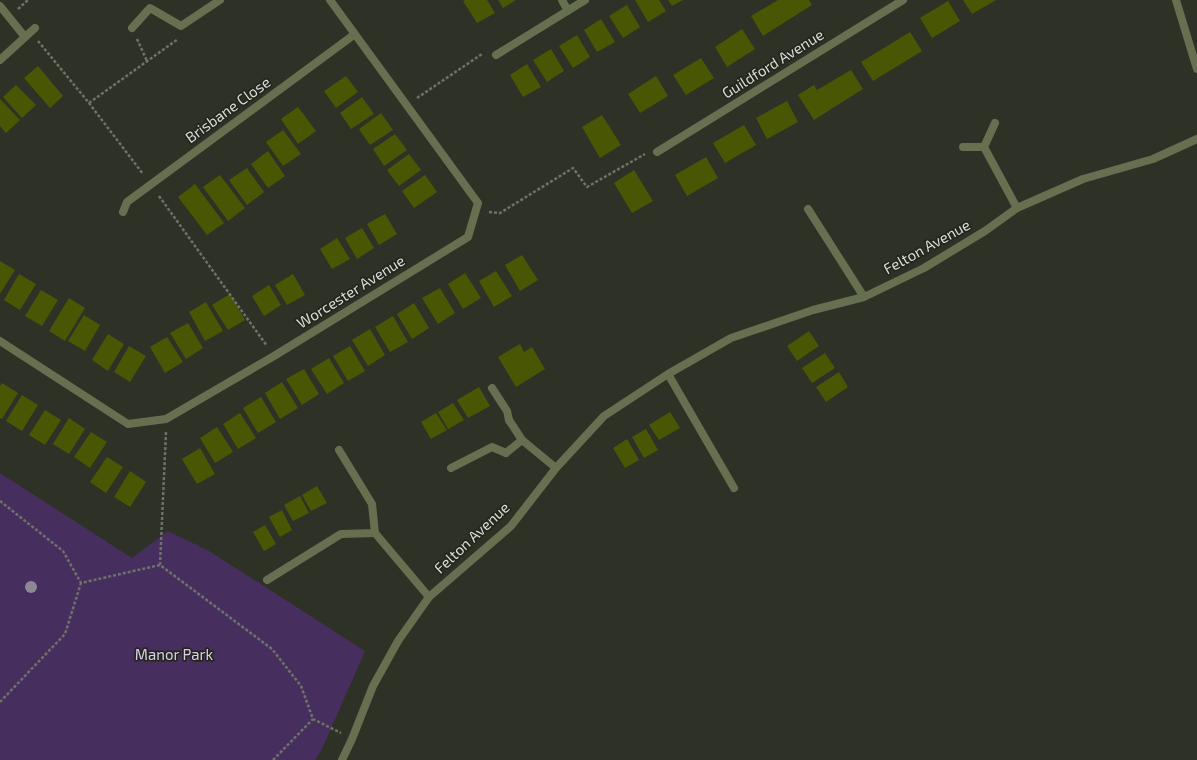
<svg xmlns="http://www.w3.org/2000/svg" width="1197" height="760" viewBox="0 0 1197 760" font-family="'Exo 2',sans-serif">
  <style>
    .green { fill: #462f5f }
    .building { fill: #495705 }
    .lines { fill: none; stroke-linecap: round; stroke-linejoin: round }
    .path { stroke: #6f7269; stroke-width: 2.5; stroke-dasharray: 3 2; stroke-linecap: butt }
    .lane { stroke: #676f51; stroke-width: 8 }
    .street { stroke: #676f51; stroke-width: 8 }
    .tree { fill: #8e8796 }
    .labels { text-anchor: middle; stroke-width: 3.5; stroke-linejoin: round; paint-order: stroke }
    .street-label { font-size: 15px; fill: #dadcd6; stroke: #24271d }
    .park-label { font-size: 15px; fill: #ddcdf1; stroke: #24271d }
  </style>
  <rect width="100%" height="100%" fill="#2e3126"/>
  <path class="green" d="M0,473L132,558L168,531L209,551L365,651L321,751L315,760H0Z"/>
  <path class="building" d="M465,0H487L495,13L477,23L463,1Z
    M498,0H516L503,8Z
    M635,0H659L666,11L648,22Z
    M668,0H683L672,6Z
    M778,0H809L812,5L763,36L751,16Z
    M963,0H996L972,14Z
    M948,1L960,21L932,38L920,18Z
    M627,5L640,27L623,38L609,16Z
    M601,19L615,42L597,52L584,30Z
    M742,29L755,49L727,67L715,47Z
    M910,32L922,51L873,81L861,62Z
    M577,35L590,57L573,68L559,46Z
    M551,49L564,71L547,82L533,60Z
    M701,58L714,78L686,95L673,75Z
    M527,64L541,87L523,97L510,75Z
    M38,66L63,96L50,108L24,78Z
    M851,70L863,89L814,120L798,95L814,85L817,90Z
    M346,76L358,92L336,108L324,91Z
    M656,76L668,96L640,113L628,94Z
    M16,85L36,105L22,118L3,97Z
    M362,97L374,114L351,129L340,113Z
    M0,99L20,120L6,133L0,126Z
    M787,101L798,122L767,139L756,118Z
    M298,107L316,131L298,144L281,119Z
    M381,113L393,130L370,145L359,129Z
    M602,115L621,145L600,158L582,127Z
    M744,125L756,145L725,163L713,143Z
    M283,130L301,154L283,166L266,142Z
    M395,134L407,150L384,166L373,149Z
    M268,151L285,176L268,188L251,164Z
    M409,154L421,170L399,186L387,170Z
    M706,157L718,178L687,196L675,175Z
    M247,168L264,192L247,205L229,180Z
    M634,170L653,201L632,213L614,183Z
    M220,175L245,208L228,221L203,187Z
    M425,175L437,192L414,208L402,191Z
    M195,184L224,223L207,235L178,197Z
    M385,214L397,234L379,245L367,224Z
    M362,228L374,248L357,259L345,238Z
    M337,238L350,259L332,269L320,249Z
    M522,255L538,280L520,291L505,265Z
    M0,261L15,270L0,294Z
    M496,271L512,296L494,307L479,281Z
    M465,273L481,298L463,309L448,284Z
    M19,274L36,284L20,310L4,300Z
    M293,274L305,295L287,305L275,285Z
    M269,285L281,305L264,316L252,296Z
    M440,288L455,313L438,324L422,298Z
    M41,290L58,300L42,326L25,316Z
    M230,294L245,320L228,330L212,305Z
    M69,298L85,308L65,341L49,331Z
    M206,302L223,331L205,341L189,312Z
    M414,303L429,328L412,339L397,314Z
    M84,315L100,325L85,351L68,341Z
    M393,316L408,342L390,352L375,327Z
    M188,323L203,348L186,359L170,333Z
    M370,329L385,355L368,366L352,340Z
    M809,331L819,346L797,361L787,346Z
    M108,334L124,344L108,371L92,360Z
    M167,337L183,362L165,373L150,347Z
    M520,344L524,352L532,347L545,369L516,387L498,357Z
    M129,346L146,356L130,382L114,372Z
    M350,346L365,371L348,381L333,356Z
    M825,353L835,368L812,383L802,368Z
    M329,358L344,383L327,394L311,369Z
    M304,369L319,394L302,405L286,379Z
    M839,372L848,387L826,402L816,387Z
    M282,382L298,408L280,419L265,393Z
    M2,383L18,393L2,419L0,418V386Z
    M479,387L490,406L468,418L457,400Z
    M22,395L38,405L22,431L6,421Z
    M261,397L276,422L258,433L243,408Z
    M453,403L464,420L448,429L438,412Z
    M45,410L61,420L45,445L29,435Z
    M670,412L680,428L659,440L649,425Z
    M240,413L256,438L238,449L223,424Z
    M436,413L447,430L431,439L421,422Z
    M69,418L85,429L69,454L53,444Z
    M217,427L233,452L215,463L200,438Z
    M646,429L658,450L644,458L632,437Z
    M91,432L107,442L90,468L74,457Z
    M627,439L639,460L625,468L613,448Z
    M200,448L215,474L197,484L182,459Z
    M107,457L123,467L106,493L90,482Z
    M130,471L146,482L130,507L114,497Z
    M317,486L327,503L311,511L302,495Z
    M300,496L309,513L293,521L284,505Z
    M282,510L292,530L280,537L269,517Z
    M265,525L276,544L264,551L253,532Z"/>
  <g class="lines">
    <path class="path" d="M18,9L28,0
      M137,39L147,61
      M38,41L89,103L143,174
      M417,98L482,54
      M89,103L178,39
      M159,196L267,346
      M489,212L500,213L573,168L587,187L645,154
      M0,501L63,551L81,583L160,565L272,649L301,686L313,719L341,733
      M160,565L166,432
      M0,702L65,634L81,583
      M273,760L313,719"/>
    <path class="lane" d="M132,28L150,8L181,26L220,0
      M492,388L507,411L509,420
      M451,468L492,447L506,453
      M267,580L341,534L375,533L372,504L339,450"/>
    <path class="street" d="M562,0L568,11
      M1176,0L1197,69
      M0,6L25,37
      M496,55L585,0
      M0,60L35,28
      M963,147H984L995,123
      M984,147L1017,208
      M657,152L903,0
      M808,209L864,297
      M123,212L127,202L355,34
      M0,341L128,424L166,419L274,356L468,237L478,203L330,0
      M668,374L734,488
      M509,420L522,440L556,468
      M506,453L522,440
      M375,533L429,597
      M342,760L352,739L373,686L398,641L429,597L511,526L556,468L604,416L668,374L731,338L813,310L864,297L924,268L985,231L1017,208L1083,179L1153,159L1197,139"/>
  </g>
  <circle class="tree" cx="31" cy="587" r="6"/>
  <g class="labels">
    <g class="street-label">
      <text transform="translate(773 64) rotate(-32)" y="5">Guildford Avenue</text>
      <text transform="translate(228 110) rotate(-36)" y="5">Brisbane Close</text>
      <text transform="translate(927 247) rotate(-29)" y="5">Felton Avenue</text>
      <text transform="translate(351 292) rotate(-32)" y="5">Worcester Avenue</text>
      <text transform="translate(472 538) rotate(-43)" y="5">Felton Avenue</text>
    </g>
    <g class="park-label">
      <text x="174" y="660">Manor Park</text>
    </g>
  </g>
</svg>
